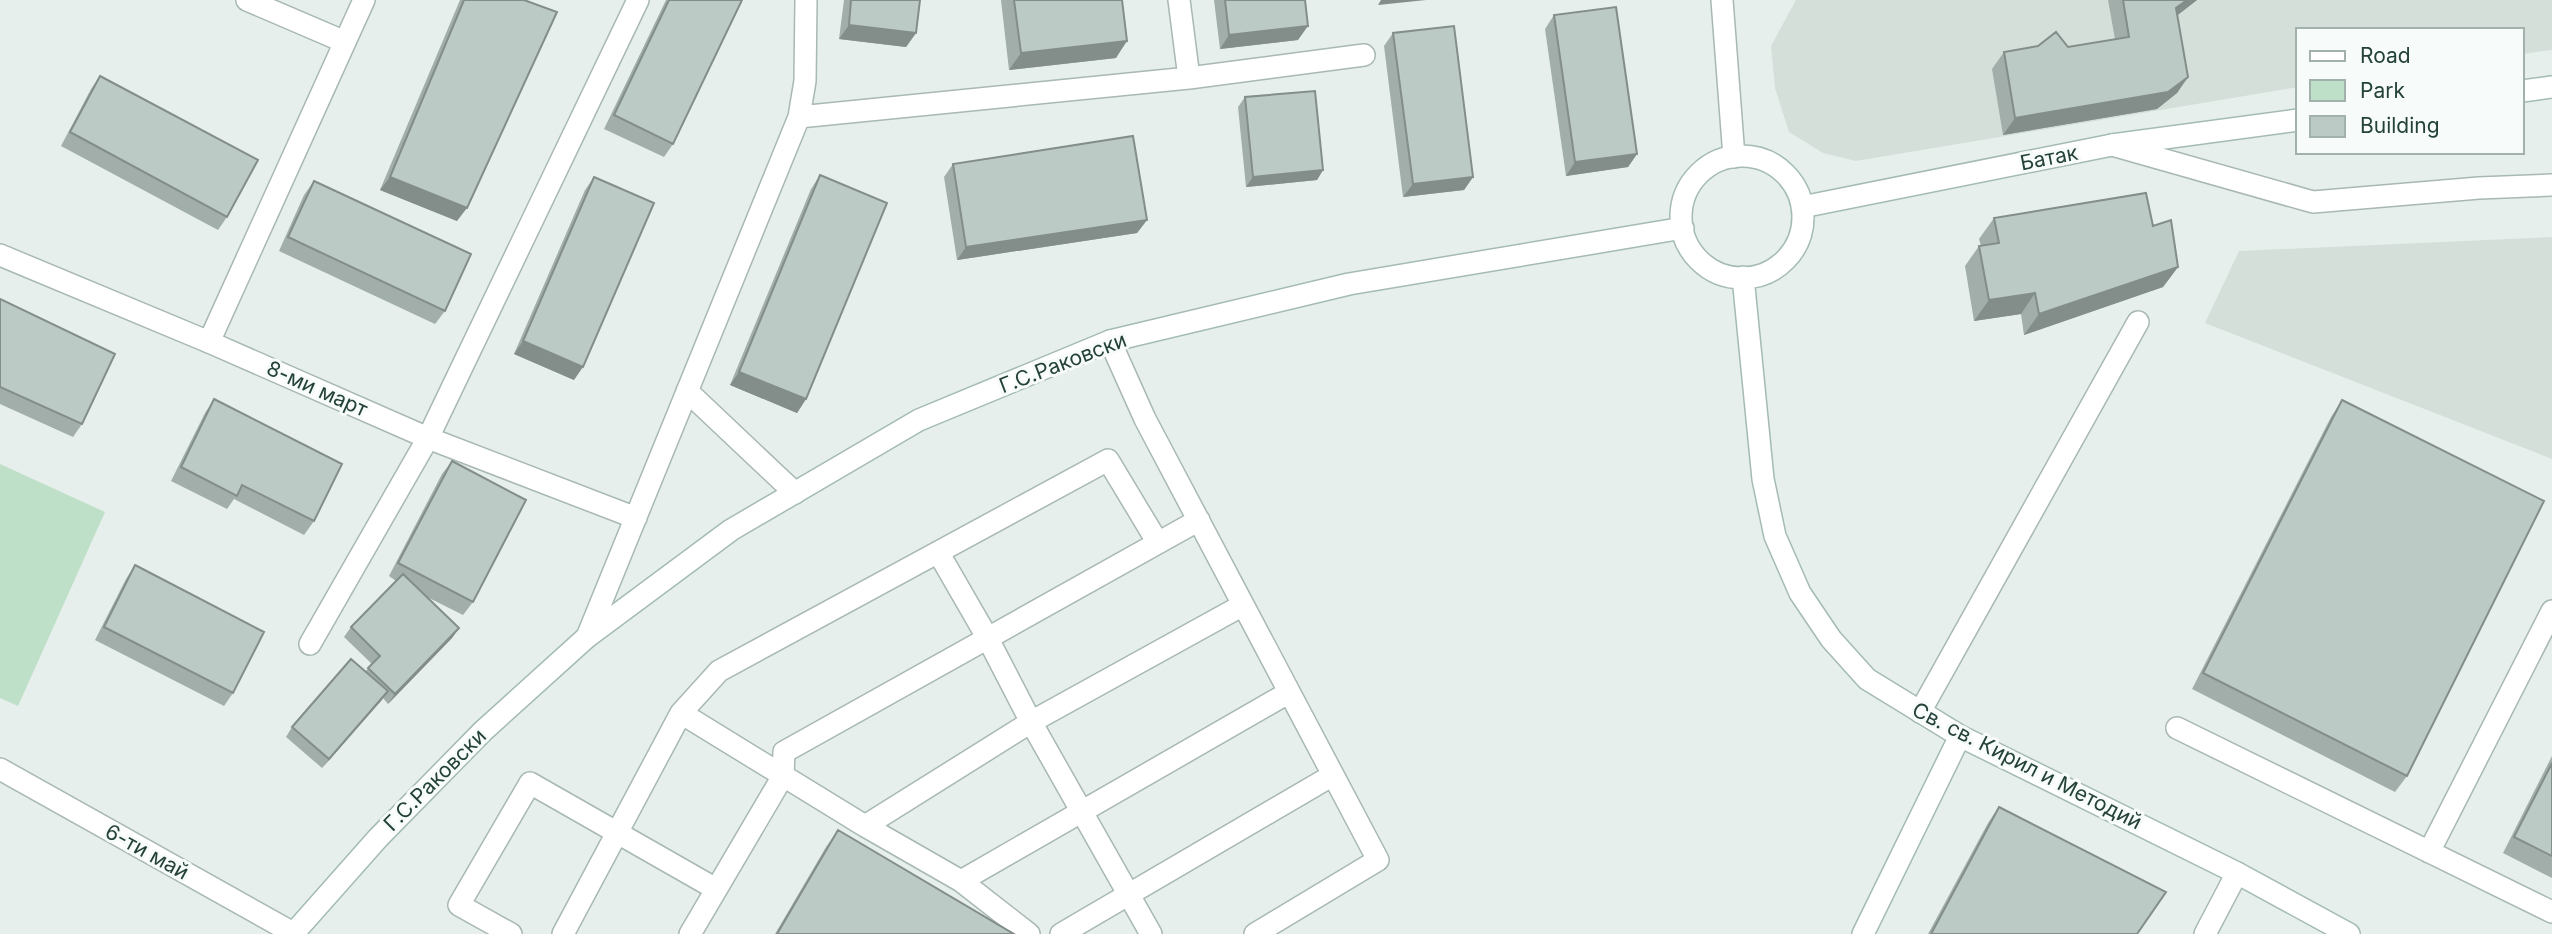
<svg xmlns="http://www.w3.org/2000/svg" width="2552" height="934" viewBox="0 0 2552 934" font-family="Inter,sans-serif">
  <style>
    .built { fill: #d4dfda }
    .green { fill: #bfe0c8 }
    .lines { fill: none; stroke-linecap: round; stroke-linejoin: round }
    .lane-casing { stroke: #a8b8b2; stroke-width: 24 }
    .street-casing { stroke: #a8b8b2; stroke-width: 24 }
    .secondary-casing { stroke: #a4bbb3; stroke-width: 24 }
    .lane { stroke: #fff; stroke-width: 21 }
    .street { stroke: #fff; stroke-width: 21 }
    .secondary { stroke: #fff; stroke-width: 21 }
    .wall { fill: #a1aea9 }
    .shaded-wall { fill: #838d89 }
    .building { fill: #bbcac4; stroke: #838d89; stroke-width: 2 }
    .labels { text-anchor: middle; stroke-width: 6; stroke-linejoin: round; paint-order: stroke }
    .street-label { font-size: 21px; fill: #24423a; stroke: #f7fbf9 }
  </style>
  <rect width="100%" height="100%" fill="#e6efeb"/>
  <path class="built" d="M1796,0H2552V50L2522,54V30H2298V87L1856,161L1823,153L1789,132L1775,88L1771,46Z
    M2552,237V459L2205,323L2239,251Z"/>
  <path class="green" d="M0,464L105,512L18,706L0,698Z"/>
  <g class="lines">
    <g class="lane-casing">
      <path id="lane" d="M247,0L345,42
        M1110,341L1145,419L1378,860L1255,934
        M209,342L364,0
        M938,552L987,637L1031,722L1151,934
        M1920,712L2138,322
        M681,713L865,826L961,881L1029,934
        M2177,728L2552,912
        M865,826L1031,722L1243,605
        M2429,852L2552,611
        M961,881L1288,693
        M511,934L459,905L530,783L716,889
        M563,934L681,713L719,671L1108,460L1158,543
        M690,934L783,776L784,752L1199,520
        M1061,934L1333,775
        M2205,934L2237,873"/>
    </g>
    <g class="street-casing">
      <path id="street" d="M1179,0L1189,78
        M1722,0L1734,157
        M799,117L1189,78L1364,55
        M2112,145L2313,202L2479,188L2552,185
        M0,255L209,342L428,438L636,518
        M687,391L795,493
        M587,637L799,117L805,81L806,0
        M310,644L428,438L638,0
        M0,769L293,933"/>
    </g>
    <g class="secondary-casing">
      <path id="secondary" d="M2522,91L2552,87
        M1681 217a61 61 0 1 1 122 0a61 61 0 1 1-122 0Z
        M1802,207L2112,145L2298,120
        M1743,277L1763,479L1775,536L1800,593L1831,639L1867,679L1960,736L2237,873L2349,934
        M293,934L378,838L483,731L587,637L731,530L919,420L1110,341L1349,284L1683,228
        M1863,934L1960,736"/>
    </g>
    <use href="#lane" class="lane"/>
    <use href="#street" class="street"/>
    <use href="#secondary" class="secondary"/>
  </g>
  <path class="wall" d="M460,0H524L457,221L380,190Z
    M666,0H742L673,144L664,157L604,129Z
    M844,0H920L916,33L906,47L839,39Z
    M1001,0H1122L1116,58L1009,70Z
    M1214,0H1305L1298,40L1220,49Z
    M2108,0H2197L2177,15L2188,77L2177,93L2157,109L2003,135L1992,69L2004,52L2068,47L2115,39Z
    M1554,15L1637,154L1628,167L1566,176L1545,29Z
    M1393,33L1473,177L1464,190L1403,197L1384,46Z
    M100,76L227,217L218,230L61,146L91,89Z
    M1245,97L1323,170L1317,180L1246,187L1238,107Z
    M953,164L1147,220L1137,233L957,260L944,177Z
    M820,175L806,399L797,413L730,385L811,189Z
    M594,177L574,380L514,354L585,190Z
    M314,181L445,311L435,324L279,251L304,195Z
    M1994,218L2153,226L2178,267L2163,287L2024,335L2021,314L1974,321L1965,266L1979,246H1981L1979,239Z
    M0,299L82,424L73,437L0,404Z
    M214,399L314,521L304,535L234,499L227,509L171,481L205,413Z
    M2342,400L2407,776L2395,792L2192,689L2331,417Z
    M452,461L473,602L463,615L425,596L459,628L452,638L388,704L383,698L322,768L286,737L292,727L365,672L372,664L344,637L351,627L396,581L389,576L442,474Z
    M135,565L233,693L224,706L95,640L126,579Z
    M2552,756V878L2503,853Z
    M1999,807L2137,934H1928L1988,823Z
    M838,830L1014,934H775L826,847Z"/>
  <path class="shaded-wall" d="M1381,0H1426L1378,5Z
    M2187,0H2197L2165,25L2176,8Z
    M849,25L916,33L906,47L839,39Z
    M1308,26L1298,40L1220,49L1229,35Z
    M1127,41L1116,58L1009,70L1021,53Z
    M2188,77L2177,93L2157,109L2003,135L2015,118Z
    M1637,154L1628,167L1566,176L1575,162Z
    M1323,170L1317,180L1246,187L1253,177Z
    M390,177L467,208L457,221L380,190Z
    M1473,177L1464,190L1403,197L1413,184Z
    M1147,220L1137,233L957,260L966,247Z
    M2178,267L2163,287L2024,335L2039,314Z
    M2035,293L2021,314L1974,321L1989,300Z
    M523,341L583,367L574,380L514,354Z
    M739,372L806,399L797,413L730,385Z
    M459,628L452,638L388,704L395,694Z
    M388,691L381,701L322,768L329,759Z"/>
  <path class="building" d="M464,0H524L557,12L467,208L390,177Z
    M669,0H742L673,144L614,115Z
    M851,0H920L916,33L849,25Z
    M1014,0H1122L1127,41L1021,53Z
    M1225,0H1305L1308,26L1229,35Z
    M2123,0H2187L2176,8L2188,77L2168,92L2015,118L2004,52L2038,46L2056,32L2068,47L2129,37Z
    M1616,7L1637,154L1575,162L1554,15Z
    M1454,26L1473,177L1413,184L1393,33Z
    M100,76L258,160L227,217L70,132Z
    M1315,91L1323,170L1253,177L1245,97Z
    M1133,136L1147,220L966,247L953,164Z
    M820,175L887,203L806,399L739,372Z
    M594,177L654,203L583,367L523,341Z
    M314,181L471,254L445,311L288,237Z
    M2146,193L2153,226L2171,220L2178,267L2039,314L2035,293L1989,300L1979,246L1999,243L1994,218Z
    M0,299L115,354L82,424L0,387Z
    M214,399L342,464L314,521L242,485L237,496L181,467Z
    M2342,400L2544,501L2407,776L2203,673Z
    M452,461L526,500L473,602L398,563Z
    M135,565L264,632L233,693L104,627Z
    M403,574L459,628L395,694L368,668L380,656L351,627Z
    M351,659L388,691L329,759L292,727Z
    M2552,763V856L2514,837Z
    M1999,807L2166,892L2137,934H1931Z
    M838,830L1014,934H777Z"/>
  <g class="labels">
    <g class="street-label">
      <text transform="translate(2049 158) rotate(-11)" y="7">Батак</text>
      <text transform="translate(1063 363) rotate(-21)" y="7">Г.С.Раковски</text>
      <text transform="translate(317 389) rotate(24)" y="7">8-ми март</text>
      <text transform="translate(2027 766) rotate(27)" y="7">Св. св. Кирил и Методий</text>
      <text transform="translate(435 780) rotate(-45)" y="7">Г.С.Раковски</text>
      <text transform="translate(147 852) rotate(29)" y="7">6-ти май</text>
    </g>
  </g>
  <rect x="2296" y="28" width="228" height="126" fill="#f7fbf9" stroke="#a3b1ad" stroke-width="2"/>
  <rect x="2310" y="51" width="35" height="10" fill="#ffffff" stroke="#a3b1ad" stroke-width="2"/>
  <text x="2360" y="63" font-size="21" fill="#24423a">Road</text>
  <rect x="2310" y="80" width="35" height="21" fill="#bfe0c8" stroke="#a3b1ad" stroke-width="2"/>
  <text x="2360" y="98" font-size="21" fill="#24423a">Park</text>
  <rect x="2310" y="116" width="35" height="21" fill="#bbcac4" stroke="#a3b1ad" stroke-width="2"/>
  <text x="2360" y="133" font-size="21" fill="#24423a">Building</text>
</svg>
